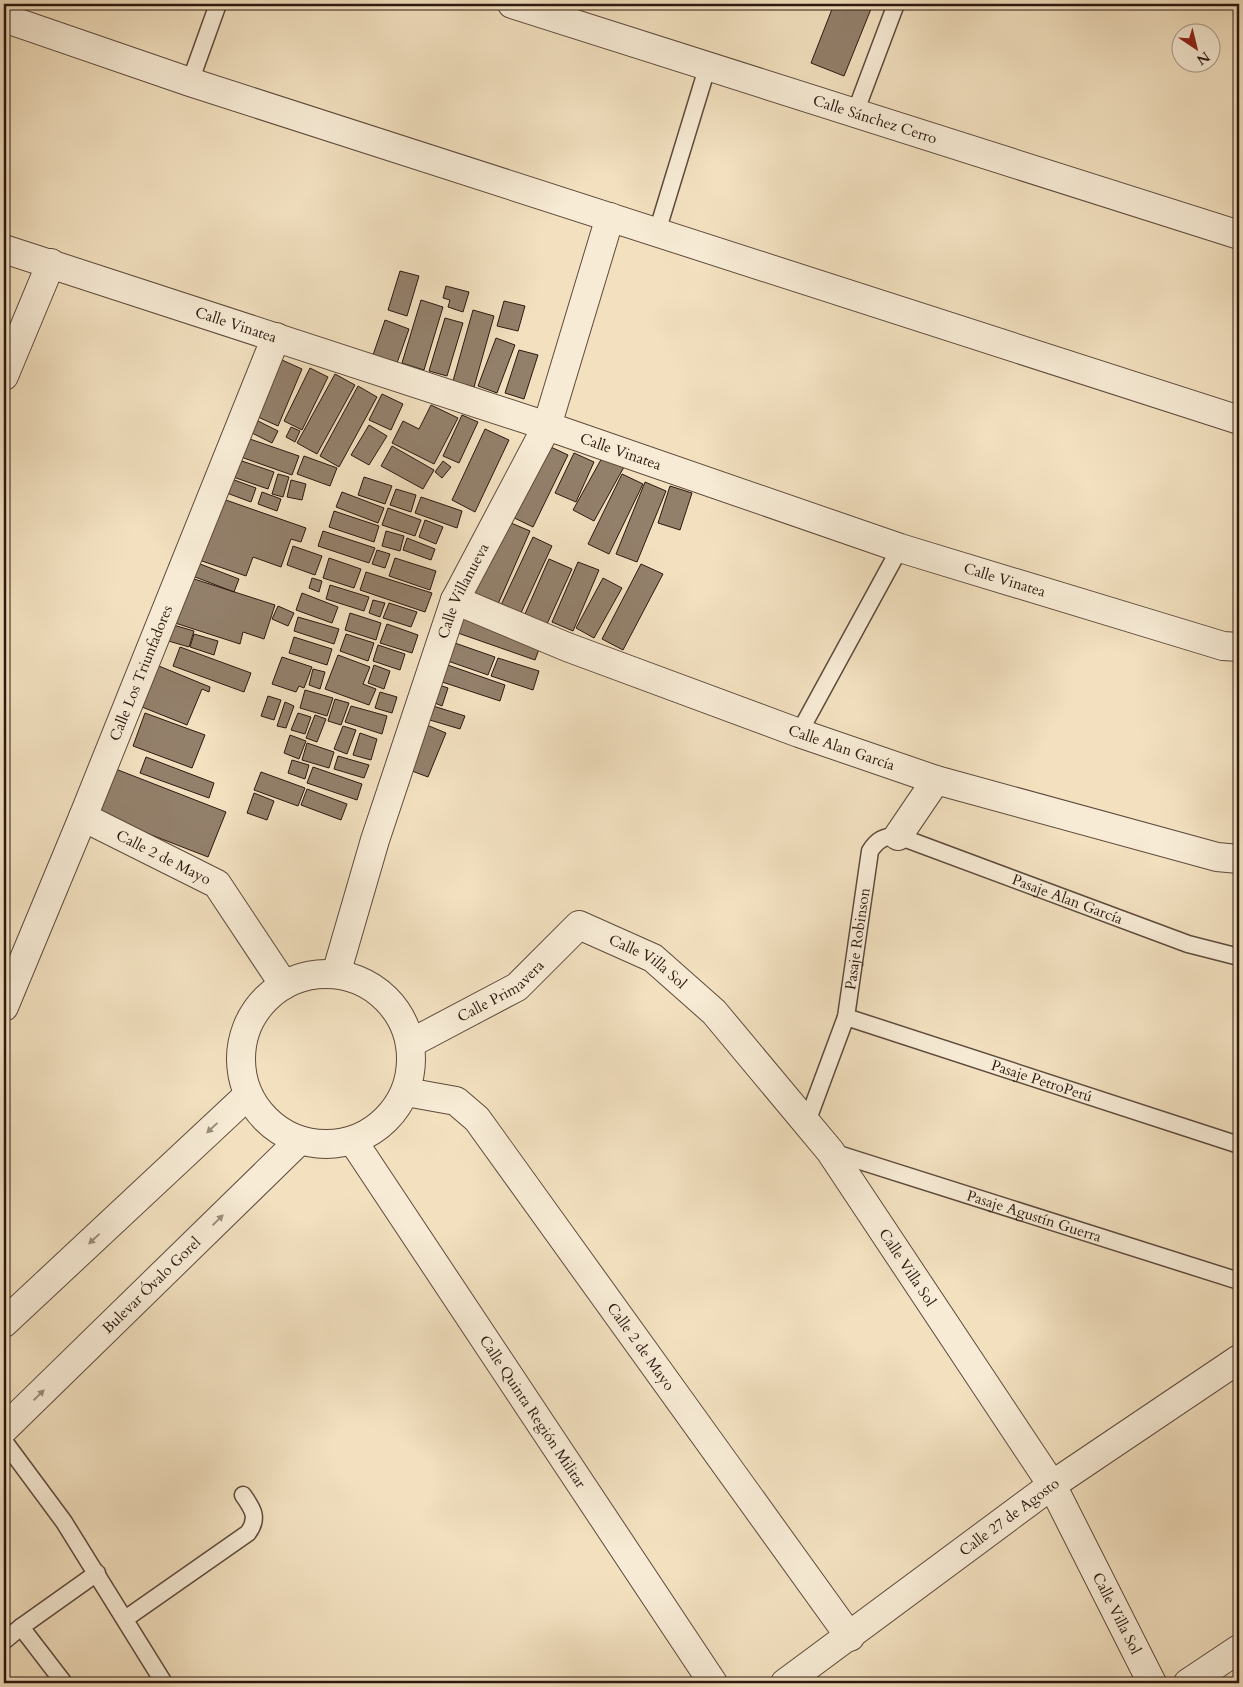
<svg xmlns="http://www.w3.org/2000/svg" width="1243" height="1687" viewBox="0 0 1243 1687" font-family="Cardo,serif">
  <style>
    .building { fill: #93806b; stroke: #2c1810 }
    .lines { fill: none; stroke-linecap: round; stroke-linejoin: round }
    .lane-casing { stroke: #5e4a3c; stroke-width: 19 }
    .street-casing { stroke: #5e4a3c; stroke-width: 30 }
    .lane { stroke: #f7ebd5; stroke-width: 16 }
    .street { stroke: #f7ebd5; stroke-width: 28 }
    .oneway { fill: #9c8c7c }
    .labels { text-anchor: middle; stroke-width: 5; stroke-linejoin: round; paint-order: stroke }
    .street-label { font-size: 15px; fill: #2c1810; stroke: #f7ebd5 }
  </style>
  <rect width="100%" height="100%" fill="#f2e0bf"/>
  <filter id="stains"><feTurbulence type="fractalNoise" baseFrequency=".004" numOctaves="4"/><feColorMatrix values="0 0 0 0 .2 0 0 0 0 .09 0 0 0 0 .02 0 0 0 .5 -.17"/></filter>
  <radialGradient id="worn" r=".72"><stop offset=".6" stop-color="#630" stop-opacity="0"/><stop offset="1" stop-color="#630" stop-opacity=".3"/></radialGradient>
  <path class="building" d="M834,4H873L844,76L811,63Z
    M400,271L419,276L407,316L388,310Z
    M446,286L469,292L463,312L448,307L450,300L443,298Z
    M421,300L443,307L424,370L402,363Z
    M504,301L525,306L518,331L497,326Z
    M473,310L494,316L474,387L453,381Z
    M445,318L463,323L447,376L429,371Z
    M385,320L409,329L397,363L373,355Z
    M496,338L515,345L497,393L478,386Z
    M519,350L538,355L524,399L505,393Z
    M282,360L302,369L278,426L258,417Z
    M310,368L328,377L302,430L284,421Z
    M335,374L355,385L317,454L297,443Z
    M358,386L377,397L339,467L320,456Z
    M382,394L403,404L391,430L369,420Z
    M431,405L458,418L434,464L392,443L403,421L419,429Z
    M462,415L478,422L459,463L443,456Z
    M256,420L278,431L272,443L250,432Z
    M369,425L387,436L369,465L351,455Z
    M291,427L300,431L295,442L286,437Z
    M485,429L509,440L475,512L452,500Z
    M244,437L299,456L292,475L238,456Z
    M540,442L568,455L533,527L504,513Z
    M392,446L434,470L423,489L381,466Z
    M574,453L594,462L576,502L555,493Z
    M304,456L337,468L330,486L297,474Z
    M603,456L624,467L594,521L573,510Z
    M239,460L274,472L268,489L233,477Z
    M443,461L451,467L442,478L435,472Z
    M278,474L289,477L283,497L272,494Z
    M622,474L643,484L609,554L588,544Z
    M364,477L392,486L385,504L358,495Z
    M229,478L256,488L251,502L224,492Z
    M291,480L306,484L302,500L287,497Z
    M645,482L666,491L637,562L616,554Z
    M670,486L692,493L680,530L658,523Z
    M396,489L416,495L411,512L390,505Z
    M262,492L281,499L277,511L258,504Z
    M342,492L384,508L378,523L336,507Z
    M421,497L462,511L457,528L415,513Z
    M220,498L306,528L301,542L291,539L281,567L253,557L246,576L199,560Z
    M388,508L421,520L415,536L382,525Z
    M334,511L379,526L374,542L329,527Z
    M499,518L530,531L498,604L468,591Z
    M425,520L443,527L436,544L419,537Z
    M323,531L375,548L369,563L318,546Z
    M386,531L404,536L400,551L382,546Z
    M533,537L552,546L520,615L501,605Z
    M407,538L435,549L431,560L403,550Z
    M293,546L322,556L315,575L287,565Z
    M377,550L390,554L385,568L372,564Z
    M329,558L361,569L354,588L323,578Z
    M395,558L436,571L430,590L389,576Z
    M549,559L572,569L547,624L525,614Z
    M195,562L239,579L234,592L190,575Z
    M578,562L599,570L573,631L552,622Z
    M641,564L663,574L623,650L602,639Z
    M366,572L432,593L425,612L360,590Z
    M188,577L275,605L264,639L243,632L240,644L172,622Z
    M312,578L322,581L319,592L309,588Z
    M603,578L622,588L594,638L576,628Z
    M330,585L369,597L364,611L326,599Z
    M302,593L338,607L332,623L296,610Z
    M373,600L385,603L380,617L369,613Z
    M389,603L417,612L411,627L383,618Z
    M278,606L294,613L288,626L272,619Z
    M350,613L381,623L376,640L345,630Z
    M460,615L541,644L535,660L455,632Z
    M298,617L339,629L334,644L294,631Z
    M170,624L194,631L189,647L165,640Z
    M387,624L418,635L412,653L380,643Z
    M194,634L218,641L214,655L190,647Z
    M346,634L374,643L368,661L340,651Z
    M294,637L332,649L327,665L289,653Z
    M452,642L495,657L488,675L445,660Z
    M378,645L405,654L400,670L373,661Z
    M180,647L251,673L244,692L173,666Z
    M338,655L370,667L363,684L376,689L369,705L325,689Z
    M282,657L312,667L304,688L299,686L296,692L272,684Z
    M498,658L539,671L533,690L491,676Z
    M442,663L505,685L500,701L436,680Z
    M154,664L210,687L209,692L202,689L187,725L137,705Z
    M374,665L390,671L384,689L368,683Z
    M313,669L325,672L320,689L309,685Z
    M436,684L448,688L442,706L430,701Z
    M305,690L333,698L327,716L300,708Z
    M380,692L397,697L392,713L375,708Z
    M268,696L281,700L274,720L261,716Z
    M335,699L349,703L341,725L328,721Z
    M285,702L294,706L286,728L277,726Z
    M427,704L465,716L460,729L423,718Z
    M351,706L387,716L382,734L345,722Z
    M145,713L205,735L192,768L133,746Z
    M298,713L311,717L305,734L291,730Z
    M315,715L326,719L317,742L306,738Z
    M422,723L446,733L428,777L404,768Z
    M343,726L356,730L347,754L334,749Z
    M360,733L377,739L371,760L353,755Z
    M290,735L306,741L299,759L284,753Z
    M307,743L334,752L329,768L302,760Z
    M338,756L369,765L364,778L334,769Z
    M146,757L214,783L209,798L140,773Z
    M292,760L309,765L305,779L288,773Z
    M313,767L362,784L357,800L307,783Z
    M113,768L226,812L208,857L95,813Z
    M261,772L305,788L298,806L254,790Z
    M307,789L347,804L341,820L301,805Z
    M254,793L274,801L267,820L247,813Z"/>
  <g class="lines">
    <g class="lane-casing">
      <g id="lane">
        <path d="M190,82L218,4"/>
        <path d="M855,113L896,4"/>
        <path d="M657,232L708,65"/>
        <path d="M799,733L900,548"/>
        <path id="s1" d="M846,1017L1239,1145"/>
        <path id="s2" d="M807,1122L846,1017L870,851C877,840 884,836 898,836L1188,944L1239,957"/>
        <path id="s3" d="M832,1152L1239,1281"/>
        <path d="M4,1441L64,1522L164,1683"/>
        <path d="M125,1619L248,1533C259,1518 253,1509 243,1495"/>
        <path d="M4,1641L21,1627"/>
        <path d="M64,1683L21,1627L97,1573"/>
      </g>
    </g>
    <g class="street-casing">
      <g id="street">
        <path id="s4" d="M512,4L1239,235"/>
        <path d="M4,18L190,82L1239,420"/>
        <path id="s5" d="M4,249L547,426L900,548L1223,646L1239,647"/>
        <path d="M4,376L51,263"/>
        <path id="s6" d="M455,600L567,647L799,733L936,780L1217,857L1239,859"/>
        <path id="s7" d="M83,817L217,884L284,985"/>
        <path d="M898,836L936,780"/>
        <circle cx="326" cy="1059" r="85"/>
        <path id="s8" d="M336,974L375,840L455,600L547,426L610,217"/>
        <path id="s9" d="M4,1007L83,817L276,337"/>
        <path id="s10" d="M411,1043L517,987L579,925L653,958L714,1012L830,1151L1052,1485L1152,1683"/>
        <path id="s11" d="M406,1092L456,1101L477,1119L850,1637"/>
        <path id="s12" d="M353,1141L713,1683"/>
        <path d="M4,1323L248,1095"/>
        <path id="s13" d="M4,1429L299,1141"/>
        <path id="s14" d="M785,1683L1052,1485L1239,1359"/>
        <path d="M1188,1683L1239,1649"/>
      </g>
    </g>
    <use href="#lane" class="lane"/>
    <use href="#street" class="street"/>
  </g>
  <defs><path id="oneway-solid" d="M-6-.8H1V-3.2L6.5 0L1 3.2V.8H-6Z" transform="scale(1.25)"/></defs>
  <g class="oneway">
    <use href="#oneway-solid" transform="translate(212 1128) rotate(137)"/>
    <use href="#oneway-solid" transform="translate(218 1220) rotate(-44)"/>
    <use href="#oneway-solid" transform="translate(94 1239) rotate(137)"/>
    <use href="#oneway-solid" transform="translate(39 1395) rotate(-44)"/>
  </g>
  <g class="labels">
    <g class="street-label">
      <text dy="5" stroke="none"><textPath href="#s4" startOffset="381">Calle Sánchez Cerro</textPath></text>
      <text dy="5" stroke="none"><textPath href="#s5" startOffset="244">Calle Vinatea</textPath></text>
      <text dy="5" stroke="none"><textPath href="#s5" startOffset="649">Calle Vinatea</textPath></text>
      <text dy="5" stroke="none"><textPath href="#s5" startOffset="1054">Calle Vinatea</textPath></text>
      <text dy="5" stroke="none"><textPath href="#s8" startOffset="404">Calle Villanueva</textPath></text>
      <text dy="5" stroke="none"><textPath href="#s9" startOffset="361">Calle Los Triunfadores</textPath></text>
      <text dy="5" stroke="none"><textPath href="#s6" startOffset="414">Calle Alan García</textPath></text>
      <text dy="5" stroke="none"><textPath href="#s7" startOffset="90">Calle 2 de Mayo</textPath></text>
      <text dy="5" stroke="none"><textPath href="#s2" startOffset="494">Pasaje Alan García</textPath></text>
      <text dy="5" stroke="none"><textPath href="#s2" startOffset="191">Pasaje Robinson</textPath></text>
      <text dy="5" stroke="none"><textPath href="#s10" startOffset="286">Calle Villa Sol</textPath></text>
      <text dy="5" stroke="none"><textPath href="#s10" startOffset="104">Calle Primavera</textPath></text>
      <text dy="5" stroke="none"><textPath href="#s1" startOffset="206">Pasaje PetroPerú</textPath></text>
      <text dy="5" stroke="none"><textPath href="#s3" startOffset="212">Pasaje Agustín Guerra</textPath></text>
      <text dy="5" stroke="none"><textPath href="#s10" startOffset="691">Calle Villa Sol</textPath></text>
      <text dy="5" stroke="none"><textPath href="#s13" startOffset="206">Bulevar Óvalo Gorel</textPath></text>
      <text dy="5" stroke="none"><textPath href="#s11" startOffset="359">Calle 2 de Mayo</textPath></text>
      <text dy="5" stroke="none"><textPath href="#s12" startOffset="325">Calle Quinta Región Militar</textPath></text>
      <text dy="5" stroke="none"><textPath href="#s14" startOffset="279">Calle 27 de Agosto</textPath></text>
      <text dy="5" stroke="none"><textPath href="#s10" startOffset="1096">Calle Villa Sol</textPath></text>
    </g>
  </g>
  <rect width="1243" height="1687" fill="none" stroke="#f2e0bf" stroke-width="20"/>
  <rect x="5" y="5" width="1233" height="1677" fill="none" stroke="#2c1810" stroke-width="2.5"/>
  <rect x="10" y="10" width="1223" height="1667" fill="none" stroke="#2c1810"/>
  <g transform="translate(1196 48) rotate(145)"><circle r="24" fill="#f7ebd5" stroke="#a69786"/>
  <path d="M0-4L9 19L0 12L-9 19Z" fill="#8f2418"/>
  <text y="-8" font-size="14" font-weight="bold" text-anchor="middle" fill="#2c1810">N</text>
  </g>
  <rect width="100%" height="100%" filter="url(#stains)"/>
  <rect width="100%" height="100%" fill="url(#worn)"/>
</svg>
